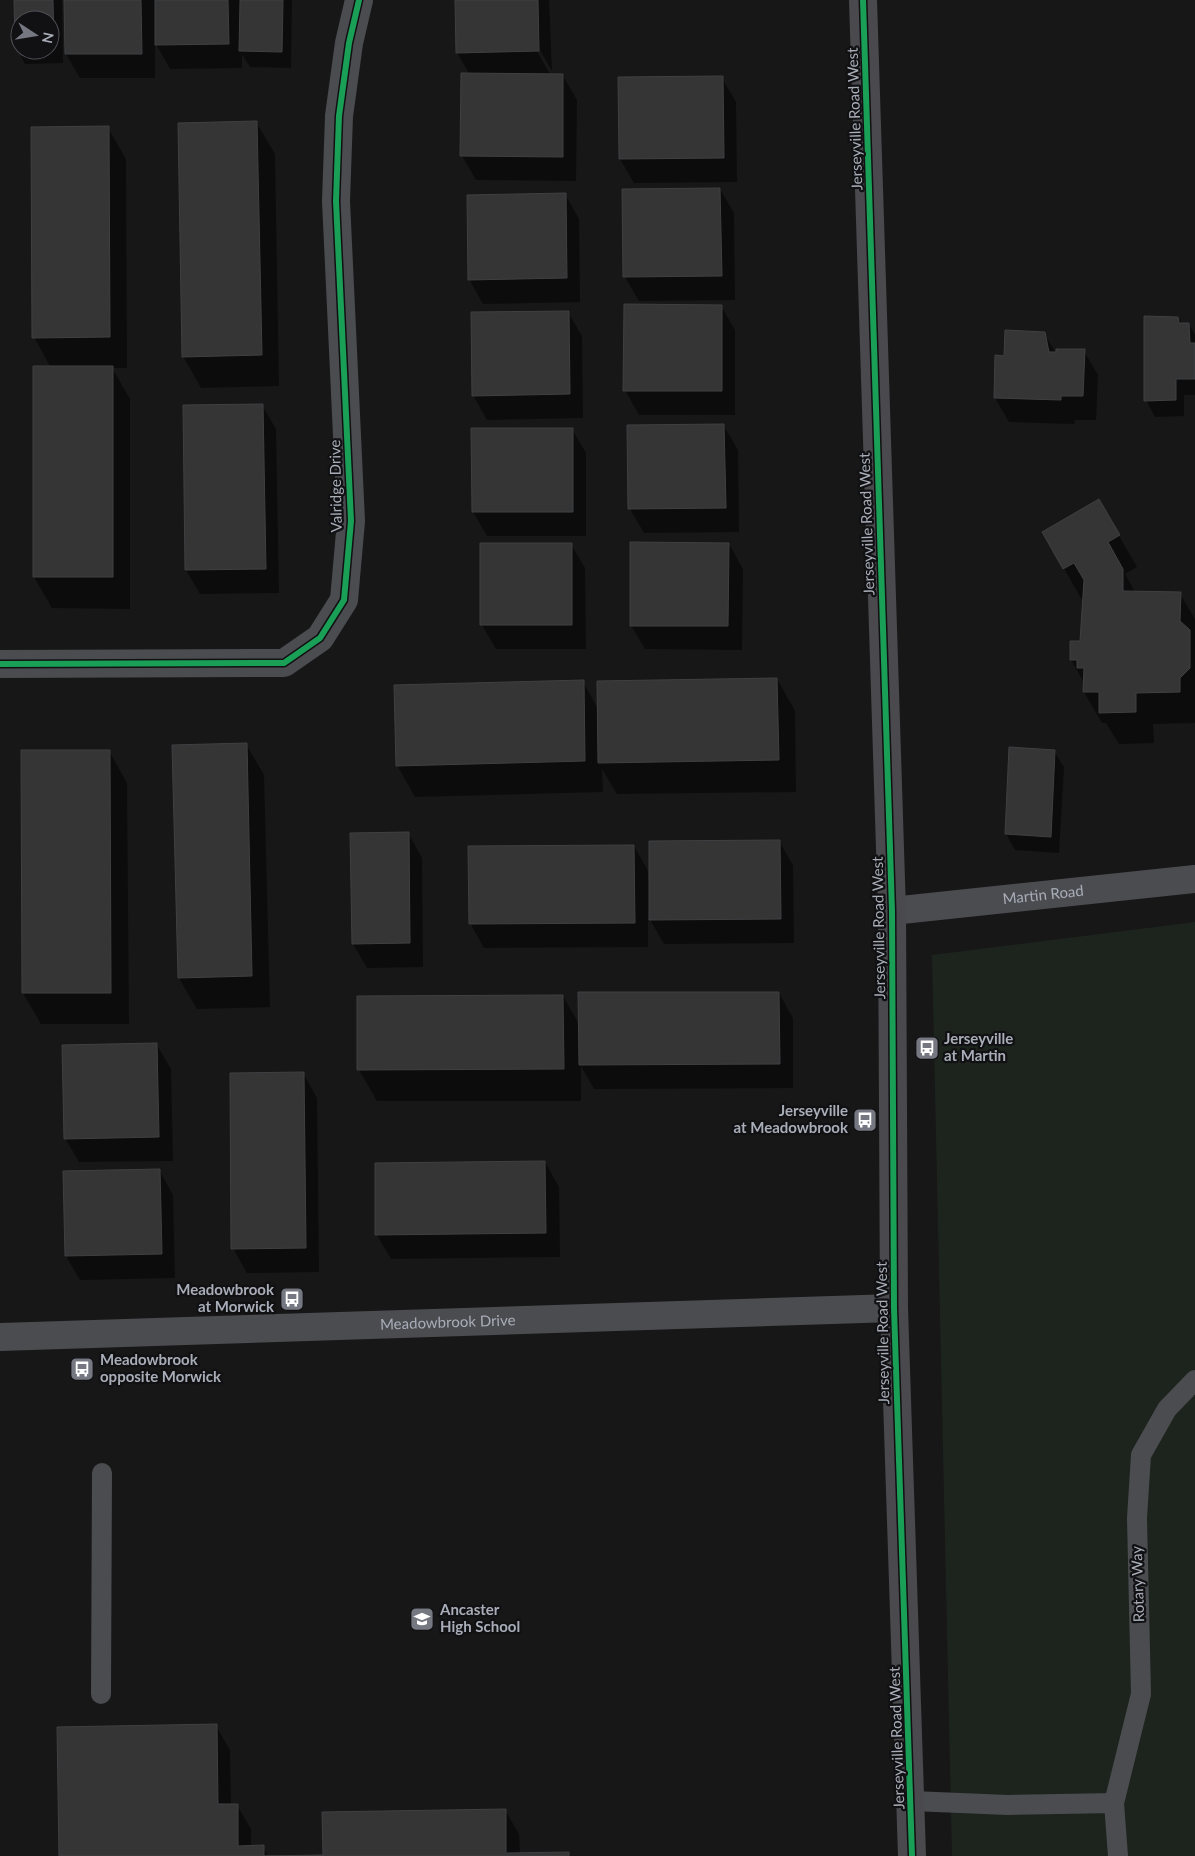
<svg xmlns="http://www.w3.org/2000/svg" width="1195" height="1856" viewBox="0 0 1195 1856" font-family="Lato,sans-serif">
  <style>
    .green { fill: #1d241e }
    .shadow { fill: #0007; fill-rule: evenodd }
    .building { fill: #353536; stroke: #3f4043 }
    .lines { fill: none; stroke-linecap: round; stroke-linejoin: round }
    .service { stroke: #4b4c50; stroke-width: 20 }
    .minor { stroke: #4b4c50; stroke-width: 28 }
    .tertiary { stroke: #4b4c50; stroke-width: 28 }
    .secondary { stroke: #4a4a4e; stroke-width: 28 }
    .cycleway-casing { stroke: #111113; stroke-width: 9 }
    .cycleway { stroke: #1a9f57; stroke-width: 6 }
    .labels { text-anchor: middle; stroke-width: 4.5; stroke-linejoin: round; paint-order: stroke }
    .street-label { font-size: 15px; fill: #a8adb8; stroke: #111113 }
    .poi-label { font-size: 15px; font-weight: bold; fill: #a8adb8; stroke: #111113; text-anchor: start }
  </style>
  <rect width="100%" height="100%" fill="#171717"/>
  <path class="green" d="M1195,922V1856H952L932,955Z"/>
  <path class="shadow" d="M15,0H62L63,63L25,64L16,47ZM20,20H50V50H20Z
    M65,0H292L291,68L250,67L242,54V68L170,69L155,42V78H80L66,54Z
    M456,0H549L552,71L537,45L534,46L551,76H563L577,100L576,181L476,180L462,156L470,75L457,53Z
    M722,78L736,102L737,182L634,183L620,159Z
    M256,122L275,154L279,386L201,388L183,356Z
    M108,128L126,159L127,368H112L130,399V609L52,608L34,577L51,368L34,337Z
    M720,189L734,213L735,300L639,301L625,277Z
    M565,194L579,219L580,302L483,304L469,279Z
    M721,306L735,330V415H639L625,390Z
    M568,312L582,336L583,418L487,420L473,395Z
    M1178,318L1182,324H1189L1195,335V395H1184V416L1155,417L1146,400Z
    M1044,333L1057,355L1084,351L1098,375L1096,420H1075L1074,424L1009,422L995,398L1006,357Z
    M262,405L276,429L279,593L200,594L186,570L184,406Z
    M724,426L738,450L739,532L644,533L630,509Z
    M572,429L586,453V536H487L473,512V430Z
    M1099,501L1137,567L1125,574L1135,592L1180,594L1195,619V723L1153,724L1154,743L1119,744L1106,723H1102L1084,692V683L1071,659L1081,643L1084,599L1082,600L1044,533Z
    M571,544L585,568L586,649H496L482,625Z
    M729,544L743,569L742,650L645,649L631,625Z
    M777,679L795,711L796,792L617,794L602,769L603,792L415,797L397,765L583,682L598,709Z
    M246,744L264,775L270,1007L197,1009L179,978Z
    M109,751L127,783L129,1024H41L23,993Z
    M1054,751L1064,767L1059,853L1015,850L1006,834Z
    M408,833L422,858L423,967L367,968L353,944L351,834Z
    M779,841L793,865L794,943L664,944L648,916V947L484,948L470,923L634,846L648,871V879H650Z
    M779,993L793,1018V1088L594,1089L581,1066V1101H377L359,1070L563,996L580,1026Z
    M157,1045L171,1069L173,1161L79,1162L65,1138Z
    M303,1073L317,1098L319,1272L247,1273L233,1248Z
    M545,1162L559,1187L560,1257L391,1259L377,1235Z
    M159,1170L173,1195L175,1278L80,1280L66,1256Z
    M216,1726L230,1750L231,1805H237L251,1829V1847H263L268,1856H60Z
    M505,1810L519,1834L520,1854L568,1853L570,1856H321Z"/>
  <path class="building" d="M14,0H53L54,47H50V20H20V48H15Z
    M64,0H141L142,54H65Z
    M155,0H228L229,44L155,45Z
    M240,0H283L282,52L239,51Z
    M455,0H538L539,51L456,53Z
    M461,73L563,74V157L460,156Z
    M723,76L724,158L619,159L618,77Z
    M257,121L262,355L182,357L178,123Z
    M109,126L110,337L32,338L31,127Z
    M720,188L722,276L623,277L622,189Z
    M566,193L567,278L468,280L467,195Z
    M624,304L722,305V391H623Z
    M569,311L570,394L472,396L471,312Z
    M1144,316L1178,317L1179,323H1189L1190,343H1195V379H1176V400L1144,401Z
    M1005,330L1045,332L1049,352H1056V349H1085L1083,396H1061V400L994,398L995,355L1004,356Z
    M33,366H113V577H33Z
    M263,404L266,569L185,570L183,405Z
    M724,424L726,508L628,509L627,425Z
    M471,428H573V512H472Z
    M1099,499L1120,535L1108,542L1123,569V591L1181,592L1180,621L1190,630V668L1180,678V692L1136,693V712L1099,713V692H1083L1084,668H1077V660H1070V641H1080L1084,580L1074,563L1063,569L1042,532Z
    M630,542L729,543L728,626H630Z
    M480,543H572V625H480Z
    M777,678L779,760L598,763L597,681Z
    M584,680L585,761L396,766L394,685Z
    M247,743L252,976L178,978L172,745Z
    M1009,747L1055,750L1051,837L1005,834Z
    M21,750H110L111,993H22Z
    M409,832L410,943L352,944L350,833Z
    M780,840L781,919L649,920V841Z
    M634,845L635,923L469,924L468,846Z
    M578,992H779L780,1064L579,1065Z
    M563,995L564,1069L357,1070V996Z
    M157,1043L159,1137L64,1139L62,1045Z
    M304,1072L306,1248L231,1249L230,1073Z
    M545,1161L546,1233L375,1235V1163Z
    M160,1169L162,1254L65,1256L63,1171Z
    M217,1724L218,1804H238V1846L264,1845V1856L323,1855L322,1812L506,1809V1853L569,1852V1856H59L57,1727Z"/>
  <g class="lines">
    <path class="service" d="M101,1694L102,1473
      M912,1801L1008,1805L1114,1803L1118,1856
      M1114,1803L1141,1694L1137,1518L1141,1455L1167,1409L1195,1380"/>
    <g class="minor">
      <path d="M0,664L284,663L320,638L344,600L351,521L336,201L339,116L349,43L359,0"/>
      <path id="s1" d="M892,911L1195,879"/>
    </g>
    <path class="tertiary" id="s2" d="M0,1337L894,1308"/>
    <path class="secondary" d="M863,0L892,911L894,1308L912,1856"/>
    <g class="cycleway-casing">
      <path id="cycleway" d="M863,0L892,911L894,1308L912,1856
        M0,664L284,663L320,638L344,600L351,521L336,201L339,116L349,43L359,0"/>
    </g>
    <use href="#cycleway" class="cycleway"/>
  </g>
  <defs>
    <g id="bus-square" transform="scale(1.25)"><rect x="-9" y="-9" width="18" height="18" rx="4" fill="#757880" stroke="#111113"/><path d="M-5-6H5V4H4V6H2V4H-2V6H-4V4H-5ZM-3.5-4V0h7V-4ZM-3.5 1.2v1.5H-2V1.2ZM2 1.2v1.5H3.5V1.2Z" fill="#fff"/></g>
    <g id="school-square" transform="scale(1.25)"><rect x="-9" y="-9" width="18" height="18" rx="4" fill="#757880" stroke="#111113"/><path d="M0-5L7-2L0 1L-7-2ZM-4 1L0 2.5L4 1V4Q0 6-4 4Z" fill="#fff"/></g>
  </defs>
  <g fill-rule="evenodd">
    <use href="#bus-square" x="927" y="1048"/>
    <use href="#bus-square" x="865" y="1120"/>
    <use href="#bus-square" x="292" y="1299"/>
    <use href="#bus-square" x="82" y="1369"/>
    <use href="#school-square" x="422" y="1619"/>
  </g>
  <g class="labels">
    <g class="street-label">
      <text transform="translate(855 119) rotate(-92)" y="5">Jerseyville Road West</text>
      <text transform="translate(336 486) rotate(-91)" y="5">Valridge Drive</text>
      <text transform="translate(867 524) rotate(-92)" y="5">Jerseyville Road West</text>
      <text dy="5" stroke="none"><textPath href="#s1" startOffset="152">Martin Road</textPath></text>
      <text transform="translate(879 928) rotate(-91)" y="5">Jerseyville Road West</text>
      <text dy="5" stroke="none"><textPath href="#s2" startOffset="448">Meadowbrook Drive</textPath></text>
      <text transform="translate(883 1333) rotate(-91)" y="5">Jerseyville Road West</text>
      <text transform="translate(1138 1584) rotate(-92)" y="5">Rotary Way</text>
      <text transform="translate(897 1738) rotate(-92)" y="5">Jerseyville Road West</text>
    </g>
    <g class="poi-label">
      <text x="944" y="1044">Jerseyville<tspan x="944" dy="17">at Martin</tspan></text>
      <text x="848" y="1116" text-anchor="end">Jerseyville<tspan x="848" dy="17">at Meadowbrook</tspan></text>
      <text x="274" y="1295" text-anchor="end">Meadowbrook<tspan x="274" dy="17">at Morwick</tspan></text>
      <text x="100" y="1365">Meadowbrook<tspan x="100" dy="17">opposite Morwick</tspan></text>
      <text x="440" y="1615">Ancaster<tspan x="440" dy="17">High School</tspan></text>
    </g>
  </g>
  <g transform="translate(35 35) rotate(102)"><circle r="24" fill="#111113" stroke="#4d4f55"/>
  <path d="M0-4L9 19L0 12L-9 19Z" fill="#757880"/>
  <text y="-8" font-size="14" font-weight="bold" text-anchor="middle" fill="#a8adb8">N</text>
  </g>
</svg>
